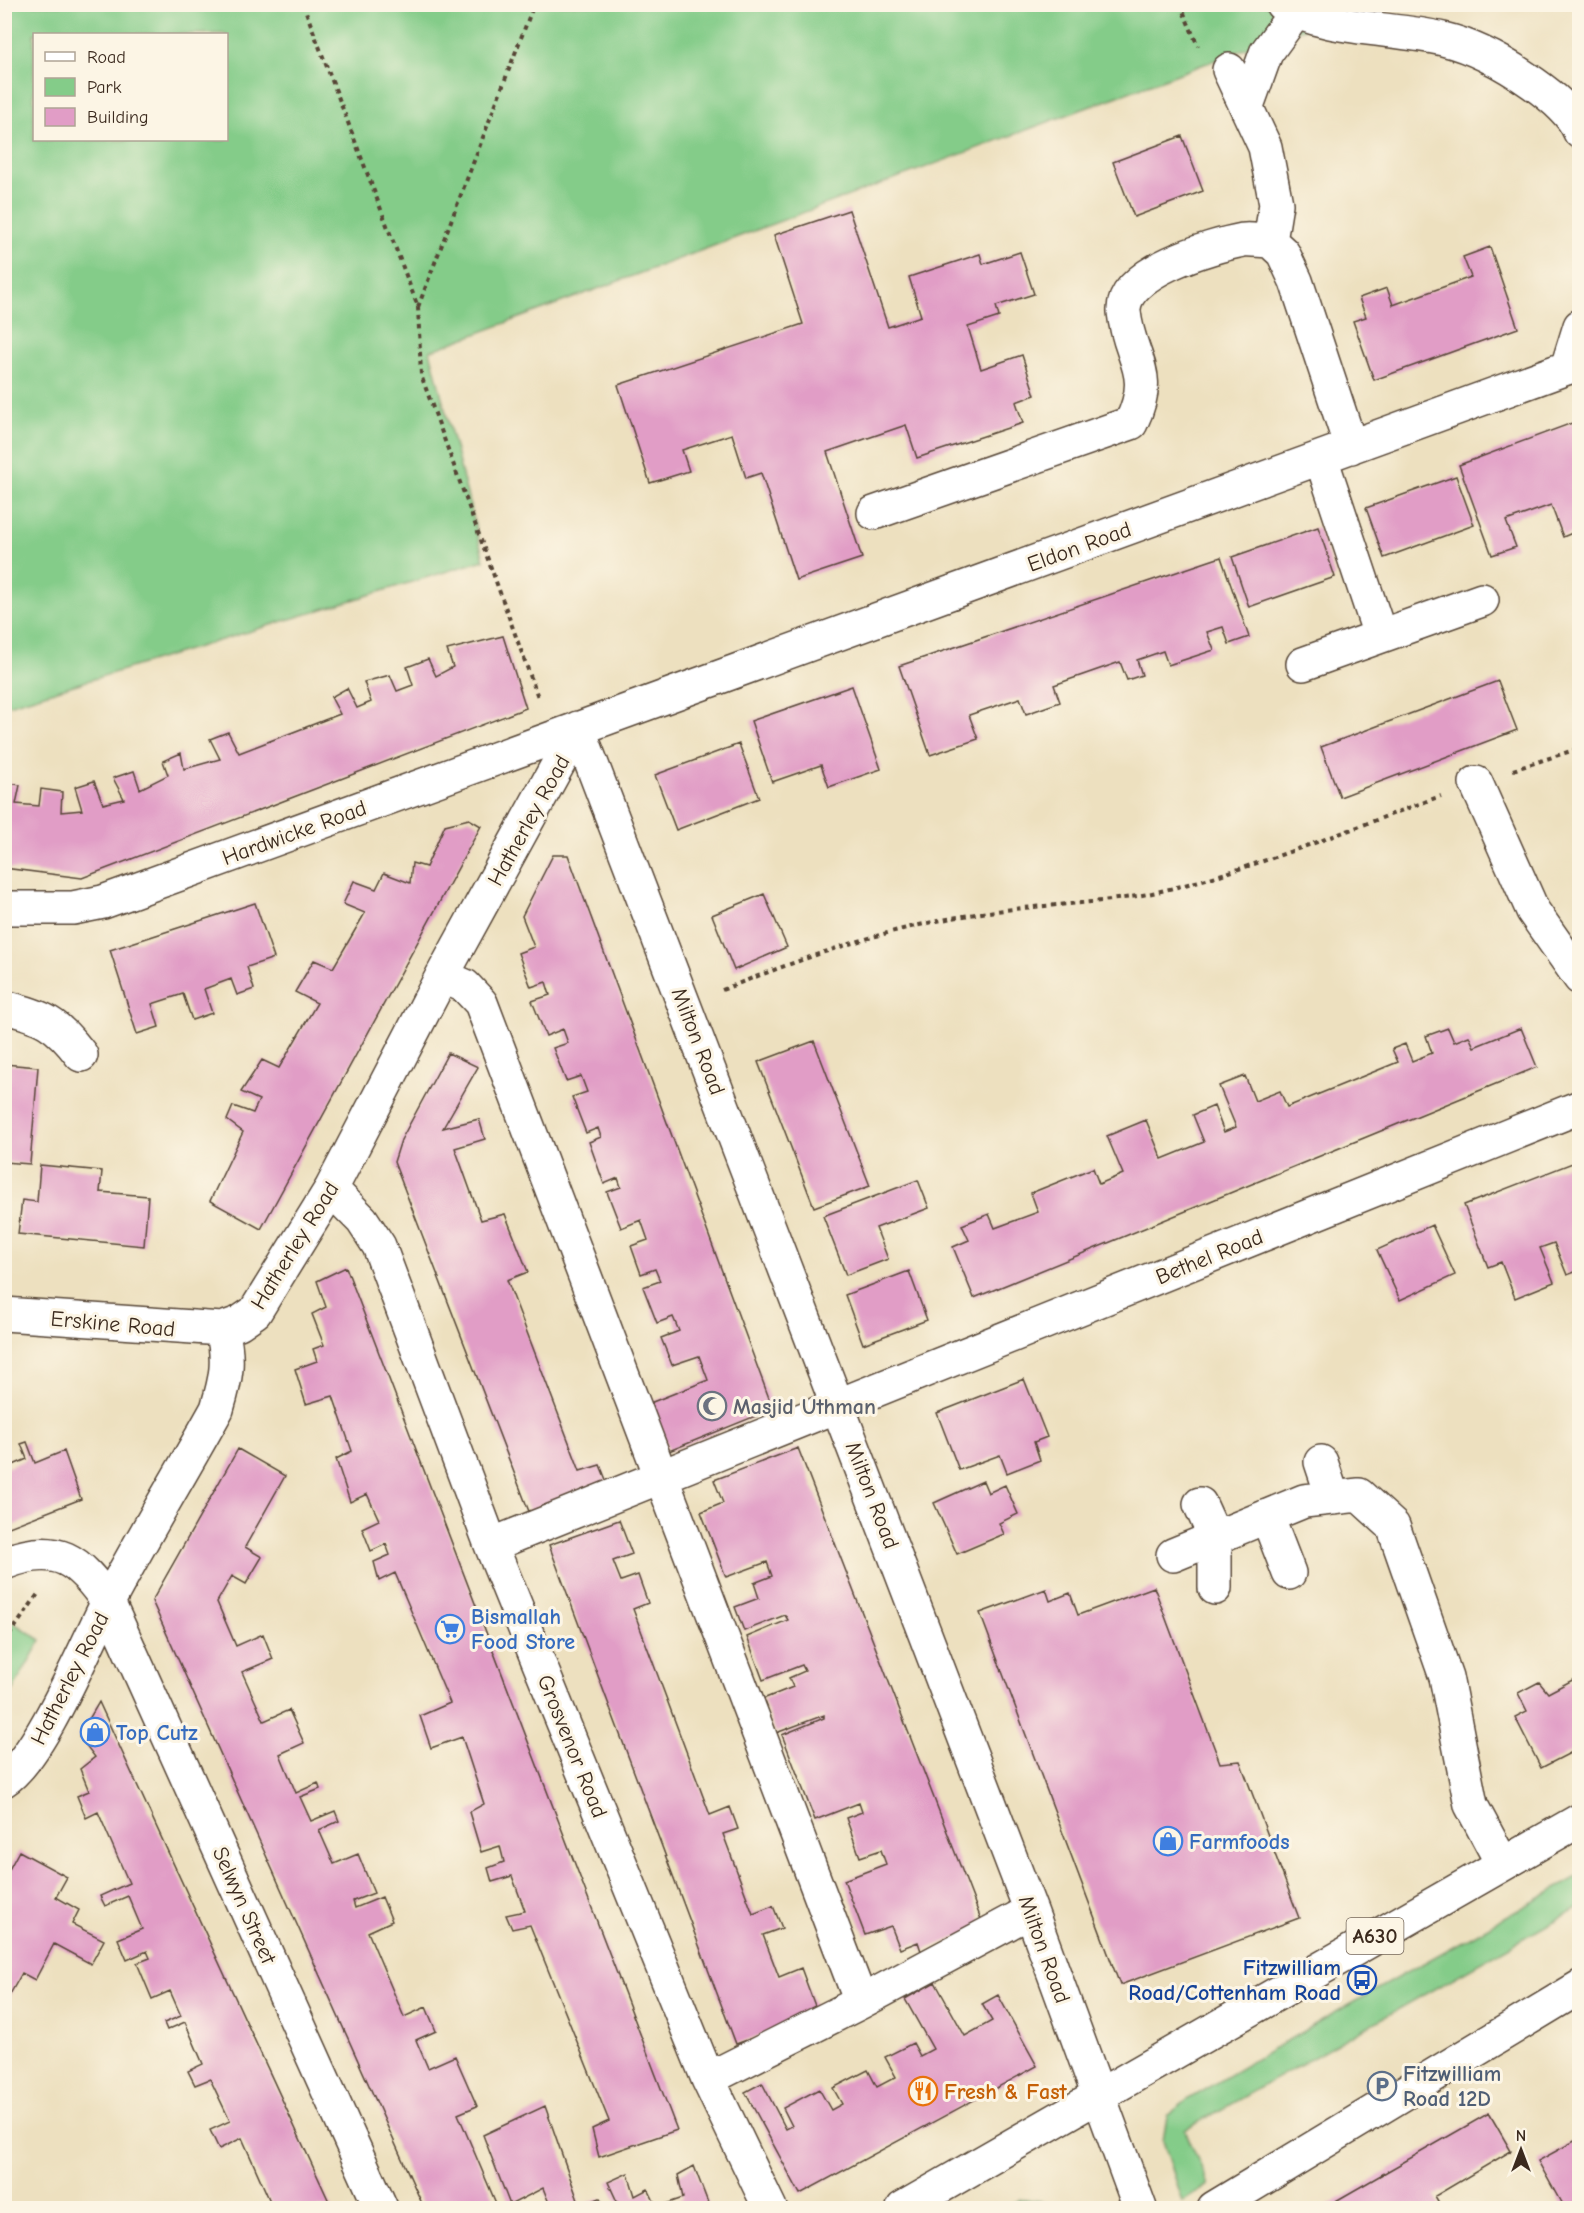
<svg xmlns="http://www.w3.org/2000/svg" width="1584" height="2213" viewBox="0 0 1584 2213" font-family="'Comic Neue',sans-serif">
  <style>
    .green { fill: #84cc89; stroke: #607b54; stroke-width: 1.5; fill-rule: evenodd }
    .building { fill: #e19dc6 }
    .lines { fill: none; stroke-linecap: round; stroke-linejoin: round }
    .minor-casing { stroke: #564536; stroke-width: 36 }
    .major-casing { stroke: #564536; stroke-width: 36 }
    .path { stroke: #564536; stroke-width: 4; stroke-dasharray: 4.5 4.5; stroke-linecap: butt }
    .minor { stroke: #fff; stroke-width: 33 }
    .major { stroke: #fff; stroke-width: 33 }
    .labels { text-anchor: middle; stroke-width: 6; stroke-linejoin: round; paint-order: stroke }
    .shield { fill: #fcf5e5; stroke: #75675a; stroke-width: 1.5 }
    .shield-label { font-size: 21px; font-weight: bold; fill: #3b2a1e }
    .street-label { font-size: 22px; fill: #3b2a1e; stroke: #fcf5e5 }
    .worship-label { font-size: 22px; font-weight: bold; fill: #5b616d; stroke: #fcf5e5; text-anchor: start }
    .shop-label { font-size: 22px; font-weight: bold; fill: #366cbe; stroke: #fcf5e5; text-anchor: start }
    .transit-label { font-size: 22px; font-weight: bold; fill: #164399; stroke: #fcf5e5; text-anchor: end }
    .service-label { font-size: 22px; font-weight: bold; fill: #4e5e75; stroke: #fcf5e5; text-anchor: start }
    .food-label { font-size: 22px; font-weight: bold; fill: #c56008; stroke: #fcf5e5; text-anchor: start }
  </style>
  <rect width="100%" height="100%" fill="#fcf5e5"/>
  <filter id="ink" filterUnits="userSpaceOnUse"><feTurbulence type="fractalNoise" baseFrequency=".0167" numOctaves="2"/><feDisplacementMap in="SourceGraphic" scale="12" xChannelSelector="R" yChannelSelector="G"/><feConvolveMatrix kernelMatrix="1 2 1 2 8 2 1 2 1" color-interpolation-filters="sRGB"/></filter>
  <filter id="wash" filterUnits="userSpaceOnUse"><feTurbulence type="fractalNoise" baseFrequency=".008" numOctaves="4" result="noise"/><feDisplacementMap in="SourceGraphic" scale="24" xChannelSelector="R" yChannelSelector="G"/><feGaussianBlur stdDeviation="1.35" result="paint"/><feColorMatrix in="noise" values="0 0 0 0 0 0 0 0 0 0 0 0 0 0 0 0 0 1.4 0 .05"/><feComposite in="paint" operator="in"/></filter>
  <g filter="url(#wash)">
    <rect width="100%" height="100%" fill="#ede0bf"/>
    <path class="green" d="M5,5H1374L1253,46L430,351L484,560L5,706ZM34,34H226V140H34Z
      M6,1618L41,1640L5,1703L4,1619Z
      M1579,1876V1907L1185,2130L1209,2185L1183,2202L1163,2141L1167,2116L1190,2098L1329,2016Z
      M1020,2199L1078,2208H1004Z"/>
    <g id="blocks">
      <path class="building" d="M1182,136L1203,191L1134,217L1113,162Z
        M849,210L888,327L921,316L909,277L980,254L983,264L1020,252L1034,294L996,306L999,317L968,327L981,369L1022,355L1035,395L1016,402L1023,423L917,458L906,425L827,452L862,558L796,580L761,473L746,478L732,434L682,450L689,471L650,483L618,385L803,324L774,235Z
        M1490,247L1518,328L1374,380L1353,321L1366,317L1359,298L1387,288L1393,305L1471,277L1463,257Z
        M1580,420L1577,531L1563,537L1551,505L1506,521L1516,547L1492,555L1459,465Z
        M1456,476L1474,525L1384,558L1366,508Z
        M1318,527L1335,577L1249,607L1232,557Z
        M1221,557L1249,637L1229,644L1223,627L1207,632L1214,650L1168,665L1163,651L1137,660L1142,675L1127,680L1120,662L1054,685L1060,702L1026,714L1020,698L969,715L978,739L930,755L899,666Z
        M503,636L526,708L82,878L4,868V782L20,785L16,804L39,806L41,789L62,792L61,812L82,810L75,787L94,781L103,804L124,799L113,778L134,771L140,789L168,775L163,761L181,753L184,769L220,759L210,739L228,732L239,753L340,714L331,697L347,688L357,708L371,702L364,682L390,675L397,691L413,685L407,667L428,659L436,676L453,667L447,650Z
        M1498,681L1517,730L1340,797L1321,747Z
        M852,686L881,769L829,787L821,765L772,782L751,721Z
        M739,744L759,798L676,830L655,775Z
        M469,819L481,826L261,1229L210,1201L243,1132L227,1120L233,1106L253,1113L259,1100L241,1092L262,1060L279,1068L317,1003L295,992L314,960L333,968L365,913L343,904L354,881L376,889L384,873L410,883L412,863L426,867L445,825Z
        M553,855H568L773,1409L669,1451L650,1403L708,1380L699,1356L672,1365L661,1338L679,1331L673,1317L657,1323L643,1287L660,1281L655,1269L641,1274L631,1246L648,1240L641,1220L621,1228L607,1192L621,1187L618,1178L604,1184L589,1142L601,1137L598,1128L586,1133L572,1097L587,1092L581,1076L566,1081L553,1048L568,1043L563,1029L546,1036L532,1001L550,995L546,982L531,987L518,953L534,947L522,916Z
        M764,894L787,947L734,970L712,915Z
        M255,903L274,958L247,967L254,989L237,995L231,979L204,989L212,1013L192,1020L183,994L152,1004L159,1027L137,1034L110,950Z
        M1448,1028L1454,1042L1469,1036L1474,1047L1521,1028L1537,1067L974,1298L953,1247L969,1240L962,1225L989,1214L995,1228L1038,1212L1031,1193L1093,1168L1099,1184L1123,1174L1107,1136L1146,1120L1162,1159L1204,1142L1193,1115L1214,1106L1224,1132L1236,1127L1219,1086L1245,1076L1255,1101L1280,1091L1287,1107L1398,1062L1392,1049L1405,1044L1412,1061L1432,1053L1426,1036Z
        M814,1041L870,1186L814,1207L758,1062Z
        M448,1053L478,1067L443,1128L479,1119L485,1139L455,1148L481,1220L505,1214L528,1272L507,1280L580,1471L600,1465L607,1482L530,1514L394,1162L401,1140Z
        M4,1064L38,1067L30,1164L4,1162Z
        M1580,1160V1224L1577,1225L1580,1232V1270L1567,1275L1554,1243L1540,1248L1554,1282L1515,1298L1501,1262L1488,1267L1464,1205Z
        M40,1165L102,1171L100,1192L148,1196L144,1246L18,1234L22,1200L37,1202Z
        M918,1180L929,1208L876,1228L888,1259L846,1275L823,1216Z
        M1432,1225L1455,1275L1400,1300L1377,1250Z
        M346,1267L677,2130L599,2157L592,2129L609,2121L530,1925L512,1929L506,1915L525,1911L512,1876L492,1882L488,1868L504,1862L500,1846L481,1852L469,1812L484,1804L462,1737L431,1748L420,1716L450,1703L395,1573L379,1581L374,1562L390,1555L386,1544L371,1551L362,1528L379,1520L367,1494L350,1502L336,1459L352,1451L333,1396L306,1404L295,1369L317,1361L313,1349L324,1345L312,1314L326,1307L317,1281Z
        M909,1271L927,1320L863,1344L845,1295Z
        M1024,1379L1047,1437L1034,1442L1040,1460L1007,1473L1000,1455L959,1470L937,1413Z
        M27,1442L35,1463L64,1451L81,1499L4,1529V1469L27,1459L21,1444Z
        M798,1448L984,1927L921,1951L918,1942L900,1949L891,1926L865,1935L844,1880L886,1864L881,1850L860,1857L846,1818L862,1812L859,1803L815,1820L782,1735L824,1718V1715L776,1733L763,1699L793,1687L789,1678L805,1671L802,1665L763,1680L747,1637L788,1620L785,1615L744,1631L735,1607L759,1598L754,1583L772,1576L767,1562L726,1577L701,1512L723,1503L714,1480Z
        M238,1449L285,1476L245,1547L262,1557L246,1584L232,1576L217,1602L236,1646L263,1634L273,1659L242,1672L264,1721L289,1710L304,1743L280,1754L296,1793L318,1783L320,1789L300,1797L311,1821L335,1811L339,1821L319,1830L334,1864L358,1854L374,1893L353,1901L355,1908L382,1897L392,1921L368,1932L404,2017L426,2007L436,2031L416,2040L428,2068L455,2056L477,2106L458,2114L498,2208H424L152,1601Z
        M983,1481L988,1493L1005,1485L1018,1514L999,1523L1004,1534L957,1554L934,1503Z
        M619,1520L632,1554L613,1561L621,1581L638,1575L648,1603L633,1609L710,1815L730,1807L738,1829L723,1834L753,1914L773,1906L782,1928L763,1935L779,1977L801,1968L818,2014L736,2044L549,1545Z
        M1154,1587L1220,1763L1240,1761L1299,1918L1120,1985L980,1613L1046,1589L1050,1601L1070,1593L1078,1615Z
        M1580,1676V1748L1541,1768L1515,1717L1527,1711L1518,1693L1539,1682L1548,1693Z
        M99,1702L332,2208H273L242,2138L219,2149L210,2130L230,2121L210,2079L195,2085L188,2071L203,2064L185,2022L167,2030L164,2023L181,2016L170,1991L152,1999L137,1963L150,1958L147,1951L127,1960L118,1939L142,1929L128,1896L105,1906L100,1896L129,1883L98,1812L86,1818L77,1796L89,1791L80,1769L95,1757L79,1736Z
        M19,1851L67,1877L56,1897L79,1910L72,1924L104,1940L91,1964L54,1944L35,1980L22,1973L4,2005V1879Z
        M935,1982L965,2036L992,2021L982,2004L998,1995L1037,2066L800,2194L745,2092L762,2083L786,2129L792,2126L783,2108L819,2089L831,2110L842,2104L833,2088L868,2070L877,2087L896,2077L885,2057L913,2043L920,2056L933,2049L905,1999Z
        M545,2106L580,2206L600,2198L605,2208H551L543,2188L510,2205L483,2135Z
        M1489,2113L1511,2151L1435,2196L1442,2208H1329L1327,2206Z
        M1580,2138V2208H1564L1538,2161Z
        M694,2166L710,2208H620L608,2182L628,2173L635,2196L648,2189L657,2207L683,2198L678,2175Z"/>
    </g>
  </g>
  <g filter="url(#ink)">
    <use href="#blocks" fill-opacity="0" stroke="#564536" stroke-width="1.5"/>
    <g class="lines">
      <g class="minor-casing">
        <path id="minor" d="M1282,4C1325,31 1394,27 1443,39C1476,47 1506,64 1533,83C1550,95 1572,112 1580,132
          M1229,70L1265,147L1276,204L1270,241L1283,253L1296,281L1351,447
          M1247,106L1266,53L1295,13
          M1567,368L1580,326
          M1321,458L1380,635
          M874,513L1131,423C1156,371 1129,360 1124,312C1121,272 1211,246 1243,240C1251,239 1261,241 1270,241
          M1303,664L1482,600
          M578,728L1031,1911L1140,2208
          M1476,783L1533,911L1580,978
          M4,908H73L103,902L1580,363
          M442,976L465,986L481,1003L861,2002
          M4,1007C43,1016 57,1023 81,1055
          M331,1189L362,1220L379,1246L491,1545L708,2079L770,2208
          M4,1314L222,1329
          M1321,1462L1333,1498
          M1200,1504L1215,1537V1588
          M1267,1516L1289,1573
          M491,1545L1580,1107
          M1173,1555L1304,1501L1359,1495L1393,1526L1446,1677L1471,1805L1502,1863
          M4,1563C58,1542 79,1560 108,1602L381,2208
          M4,1780C39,1759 86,1645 107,1604C142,1538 181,1474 217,1409C226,1379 230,1361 222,1329L239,1323L255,1312L331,1189L442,976L578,728
          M708,2079L861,2002L1031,1911
          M1214,2208L1580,1987"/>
      </g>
      <g class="major-casing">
        <path id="major" d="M903,2208L1580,1820"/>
      </g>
      <path class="path" d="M60,4L77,7L86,4
        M303,4L418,307L421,375L539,700
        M1180,4L1198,46
        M418,307L534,4
        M1513,770L1580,748
        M722,990C808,956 889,927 982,913C1040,904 1099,905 1157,892C1254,869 1347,830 1441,796
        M4,1643L38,1594"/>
      <use href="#minor" class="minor"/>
      <use href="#major" class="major"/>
    </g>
  </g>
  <defs>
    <g id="mosque-ring" transform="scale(1.5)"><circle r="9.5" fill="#fcf5e5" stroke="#6b7280" stroke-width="1.5"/><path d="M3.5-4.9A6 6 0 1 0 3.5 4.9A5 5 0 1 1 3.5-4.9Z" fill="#6b7280"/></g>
    <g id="supermarket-ring" transform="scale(1.5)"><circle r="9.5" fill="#fcf5e5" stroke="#3f7fe0" stroke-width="1.5"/><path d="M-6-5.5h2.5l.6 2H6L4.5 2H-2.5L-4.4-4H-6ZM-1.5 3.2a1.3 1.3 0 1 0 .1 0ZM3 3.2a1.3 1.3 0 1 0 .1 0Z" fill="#3f7fe0"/></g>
    <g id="shop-ring" transform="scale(1.5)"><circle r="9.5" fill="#fcf5e5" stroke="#3f7fe0" stroke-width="1.5"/><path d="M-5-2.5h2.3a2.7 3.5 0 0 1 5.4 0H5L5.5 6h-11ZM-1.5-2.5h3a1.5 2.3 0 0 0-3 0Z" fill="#3f7fe0"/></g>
    <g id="bus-ring" transform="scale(1.5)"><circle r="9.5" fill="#fcf5e5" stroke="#1a4fb4" stroke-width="1.5"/><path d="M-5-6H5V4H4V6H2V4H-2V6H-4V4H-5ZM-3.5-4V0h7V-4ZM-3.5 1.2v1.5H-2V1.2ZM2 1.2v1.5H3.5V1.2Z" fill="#1a4fb4"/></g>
    <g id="parking-ring" transform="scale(1.5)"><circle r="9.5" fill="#fcf5e5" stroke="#5c6f8a" stroke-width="1.5"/><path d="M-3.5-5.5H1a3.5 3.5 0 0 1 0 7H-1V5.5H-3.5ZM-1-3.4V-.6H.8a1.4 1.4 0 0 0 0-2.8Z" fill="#5c6f8a"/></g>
    <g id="restaurant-ring" transform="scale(1.5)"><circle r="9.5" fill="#fcf5e5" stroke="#e8710a" stroke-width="1.5"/><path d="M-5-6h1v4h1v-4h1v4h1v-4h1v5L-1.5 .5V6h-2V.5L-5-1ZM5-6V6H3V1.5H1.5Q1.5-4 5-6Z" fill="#e8710a"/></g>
  </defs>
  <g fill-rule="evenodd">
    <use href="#mosque-ring" x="712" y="1406"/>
    <use href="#supermarket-ring" x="450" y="1629"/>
    <use href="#shop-ring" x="95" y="1732"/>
    <use href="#shop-ring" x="1168" y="1841"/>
    <use href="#bus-ring" x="1362" y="1980"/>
    <use href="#parking-ring" x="1382" y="2086"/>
    <use href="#restaurant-ring" x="923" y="2091"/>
  </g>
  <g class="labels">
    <rect class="shield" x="1346.5" y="1918" width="57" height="36" rx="4.5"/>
    <g class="shield-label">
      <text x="1375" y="1943">A630</text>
    </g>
    <g class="street-label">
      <text transform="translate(1079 546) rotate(-20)" y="8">Eldon Road</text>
      <text transform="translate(528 820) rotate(-61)" y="8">Hatherley Road</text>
      <text transform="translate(294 832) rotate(-20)" y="8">Hardwicke Road</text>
      <text transform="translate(699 1041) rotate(69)" y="8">Milton Road</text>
      <text transform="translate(294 1245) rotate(-58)" y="8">Hatherley Road</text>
      <text transform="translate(1209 1256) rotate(-22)" y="8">Bethel Road</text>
      <text transform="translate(113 1323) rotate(5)" y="8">Erskine Road</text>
      <text transform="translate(873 1495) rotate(69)" y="8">Milton Road</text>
      <text transform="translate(69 1678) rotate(-63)" y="8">Hatherley Road</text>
      <text transform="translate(573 1746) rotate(68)" y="8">Grosvenor Road</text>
      <text transform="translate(245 1905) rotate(66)" y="8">Selwyn Street</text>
      <text transform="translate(1045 1949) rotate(70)" y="8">Milton Road</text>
    </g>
    <g class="worship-label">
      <text x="733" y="1414">Masjid Uthman</text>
    </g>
    <g class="shop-label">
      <text x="471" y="1624">Bismallah<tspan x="471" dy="25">Food Store</tspan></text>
      <text x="116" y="1740">Top Cutz</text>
      <text x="1189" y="1849">Farmfoods</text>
    </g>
    <g class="transit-label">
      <text x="1341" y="1975">Fitzwilliam<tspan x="1341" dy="25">Road/Cottenham Road</tspan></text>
    </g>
    <g class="service-label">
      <text x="1403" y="2081">Fitzwilliam<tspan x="1403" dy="25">Road 12D</tspan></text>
    </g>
    <g class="food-label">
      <text x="944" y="2099">Fresh &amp; Fast</text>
    </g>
  </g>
  <rect width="1584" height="2213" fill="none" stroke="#fcf5e5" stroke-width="24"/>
  <rect x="33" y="33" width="195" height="108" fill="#fcf5e5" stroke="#afa495" stroke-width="1.5"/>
  <rect x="45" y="52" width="30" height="9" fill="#ffffff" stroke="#afa495" stroke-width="1.5"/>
  <text x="87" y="63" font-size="18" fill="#3b2a1e">Road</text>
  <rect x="45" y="78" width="30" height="18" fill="#84cc89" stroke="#afa495" stroke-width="1.5"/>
  <text x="87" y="93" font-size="18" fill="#3b2a1e">Park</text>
  <rect x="45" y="108" width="30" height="18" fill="#e19dc6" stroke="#afa495" stroke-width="1.5"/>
  <text x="87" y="123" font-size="18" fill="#3b2a1e">Building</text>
  <g transform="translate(1521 2150)" stroke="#fcf5e5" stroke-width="4.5" paint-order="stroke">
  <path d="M0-4.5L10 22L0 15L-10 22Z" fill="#3b2a1e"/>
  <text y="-9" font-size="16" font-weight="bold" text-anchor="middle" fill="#3b2a1e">N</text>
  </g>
</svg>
